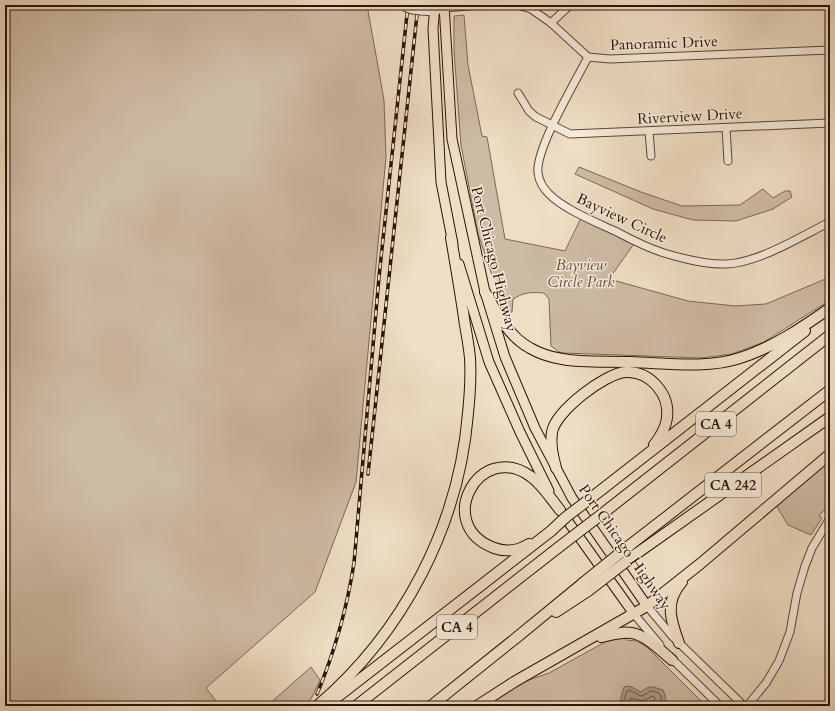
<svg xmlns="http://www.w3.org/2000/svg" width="835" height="711" viewBox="0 0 835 711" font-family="Cardo,serif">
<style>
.green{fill:#cebba4;stroke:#7c6656}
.water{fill:#ac9984;stroke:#786352}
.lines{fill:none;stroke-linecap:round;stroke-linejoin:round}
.shore{stroke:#6c5646;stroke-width:1}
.minor-casing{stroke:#5c4536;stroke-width:9}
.major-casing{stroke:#2b1207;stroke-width:11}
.highway-casing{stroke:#2b1207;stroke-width:12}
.minor{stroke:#f5ead9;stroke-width:7}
.major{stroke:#efdec4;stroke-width:9}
.highway{stroke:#efdec4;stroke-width:10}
.rail-casing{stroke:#2b1207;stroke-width:3.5}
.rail{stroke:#f5ead9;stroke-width:2;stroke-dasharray:6;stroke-linecap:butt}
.minor-bridge-casing{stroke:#5c4536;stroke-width:9;stroke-linecap:butt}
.highway-bridge-casing{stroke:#2b1207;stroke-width:12;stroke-linecap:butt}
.minor-bridge{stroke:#f5ead9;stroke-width:7}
.highway-bridge{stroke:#efdec4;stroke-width:10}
.labels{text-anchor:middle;stroke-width:3;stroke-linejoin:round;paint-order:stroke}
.shield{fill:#f5ead9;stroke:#685346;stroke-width:1}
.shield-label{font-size:14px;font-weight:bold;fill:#2b1207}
.street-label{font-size:15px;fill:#2b1207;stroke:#f5ead9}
.park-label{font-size:15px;font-style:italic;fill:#644d3e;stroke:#f5ead9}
</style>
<rect width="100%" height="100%" fill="#efdec4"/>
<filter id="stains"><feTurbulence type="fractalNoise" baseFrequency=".005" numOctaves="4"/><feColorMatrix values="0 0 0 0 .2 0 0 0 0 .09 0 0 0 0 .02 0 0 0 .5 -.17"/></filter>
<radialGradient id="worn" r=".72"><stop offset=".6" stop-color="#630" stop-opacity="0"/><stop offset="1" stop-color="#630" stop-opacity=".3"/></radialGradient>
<g class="green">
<path d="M5 5H367L384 100 386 157 356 482 315 592 206 688 220 706H5Z"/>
<path d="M464 15 468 65 482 136 487 137 505 239 565 251 582 216 636 241 609 279 688 301 735 306 766 304 830 277V300L764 342 732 354 701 358 564 353 559 352 551 346 549 299 544 293C530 292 525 292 513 299L512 312 505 313 478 234 461 145 454 51V16Z"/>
<path d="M579 167 641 192 682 206 740 205 763 189 773 198 785 191H790L792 197 773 209 736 221 693 220 653 209 575 174Z"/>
<path d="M830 459V503L819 516 822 518 811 535 788 525 774 502Z"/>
<path d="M618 638H626V640L637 641 647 647 706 706H486L523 682 549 673 605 642Z"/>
<path d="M311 667 320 680 311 699 303 706H267Z"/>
</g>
<path class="water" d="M627 686 632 687 641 692C650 684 653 687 663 690L666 698 661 706H617L620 701 624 687Z"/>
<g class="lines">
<g class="shore">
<path d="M622 706 627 691 629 690 641 696C650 694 647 688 659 693L662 698 658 706"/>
<path d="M628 706 631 698 642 701 653 696 655 698 653 706"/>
</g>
<defs>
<g id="minor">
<path d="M517 5 531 9 551 23 588 57 610 59 830 50"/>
<path d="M421 11 434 12 444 8 481 5"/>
<path d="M551 23 570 5"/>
<path d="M588 57C576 81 535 149 538 173 539 181 543 188 549 194 565 210 596 222 617 232 632 240 648 248 664 253 684 259 706 265 727 264 760 262 800 237 830 222"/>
<path d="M518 93 529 111 536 117 570 134 830 123"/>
<path d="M726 128 728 161"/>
<path d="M649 131 651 156"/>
<path d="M647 606 673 637 744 706"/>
<path d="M634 614 660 645"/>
<path d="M670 657 720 706"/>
<path d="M747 706 766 683 779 661 790 632 797 593 805 566 812 548 830 518"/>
</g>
<g id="major">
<path d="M435 5 433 29 441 182 453 244"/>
<path d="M444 5 452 139 485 292 505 357 535 428 572 498 647 606"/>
<path d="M459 264 489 362 520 432 549 491"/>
<path d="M562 513 634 614"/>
</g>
<g id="highway">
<path d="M485 292C497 313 508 336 530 348 540 354 550 357 562 359 584 363 608 361 631 362 666 363 707 369 740 358 772 348 803 327 830 308"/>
<path d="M556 468C553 456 550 444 552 432 556 411 605 373 626 372 650 371 670 394 667 418 666 428 660 437 654 445"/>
<path d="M591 498 805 331"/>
<path d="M602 514 830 335"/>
<path d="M529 544C518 551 505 552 494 548 433 525 479 440 530 476 542 484 551 499 560 510"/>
<path d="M630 545 830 390"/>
<path d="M636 554 830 417"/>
<path d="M556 612 588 591"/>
<path d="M601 637C611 635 625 630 636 634 649 638 661 651 672 660"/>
<path d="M679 643C671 621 664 602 682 582"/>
<path d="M327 705 551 531"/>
<path d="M317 706C403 633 459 526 468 413 470 394 471 376 470 358 469 347 467 336 465 325 461 296 456 267 451 238"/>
<path d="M356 706 559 547"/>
<path d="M431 706 516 638 583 583"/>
<path d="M477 706 514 682 647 606 700 564 830 454"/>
</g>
</defs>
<use href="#minor" class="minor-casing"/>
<use href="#major" class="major-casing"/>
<use href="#highway" class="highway-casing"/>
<use href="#minor" class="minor"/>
<use href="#major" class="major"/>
<use href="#highway" class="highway"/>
<defs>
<g id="rail">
<path d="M368 474 418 5"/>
<path d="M317 694C335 651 347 608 354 563L379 277 408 5"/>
</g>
</defs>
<use href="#rail" class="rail-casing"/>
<use href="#rail" class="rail"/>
<defs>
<path id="minor-bridge" d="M404 7 412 10 421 11"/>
<g id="highway-bridge">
<path d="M551 531 566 517 591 498"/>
<path d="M559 547 602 514"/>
<path d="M583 583 630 545"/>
<path d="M588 591 636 554"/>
</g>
</defs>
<use href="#minor-bridge" class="minor-bridge-casing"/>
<use href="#highway-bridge" class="highway-bridge-casing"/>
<use href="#minor-bridge" class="minor-bridge"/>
<use href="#highway-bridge" class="highway-bridge"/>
</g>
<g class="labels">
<g class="shield">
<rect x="696" y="412" width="40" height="24" rx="3"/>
<rect x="705" y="473" width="56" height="24" rx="3"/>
<rect x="437" y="615" width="40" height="24" rx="3"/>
</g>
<g class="shield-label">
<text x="716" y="429">CA 4</text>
<text x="733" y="490">CA 242</text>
<text x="457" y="632">CA 4</text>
</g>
<g class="street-label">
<text transform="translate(664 43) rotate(-2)" y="5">Panoramic Drive</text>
<text transform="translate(690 116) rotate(-3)" y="5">Riverview Drive</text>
<text transform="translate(622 218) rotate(25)" y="5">Bayview Circle</text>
<text transform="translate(494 259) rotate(76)" y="5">Port Chicago Highway</text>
<text transform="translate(625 547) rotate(55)" y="5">Port Chicago Highway</text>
</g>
<g class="park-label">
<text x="581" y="270">Bayview<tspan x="581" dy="17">Circle Park</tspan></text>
</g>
</g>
<rect width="835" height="711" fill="none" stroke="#efdec4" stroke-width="20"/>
<rect x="6" y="6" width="823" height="699" fill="none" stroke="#2b1207" stroke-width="2"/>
<rect x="10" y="10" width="815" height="691" fill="none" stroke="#2b1207"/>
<rect width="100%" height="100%" filter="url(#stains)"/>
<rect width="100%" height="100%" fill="url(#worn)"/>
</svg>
